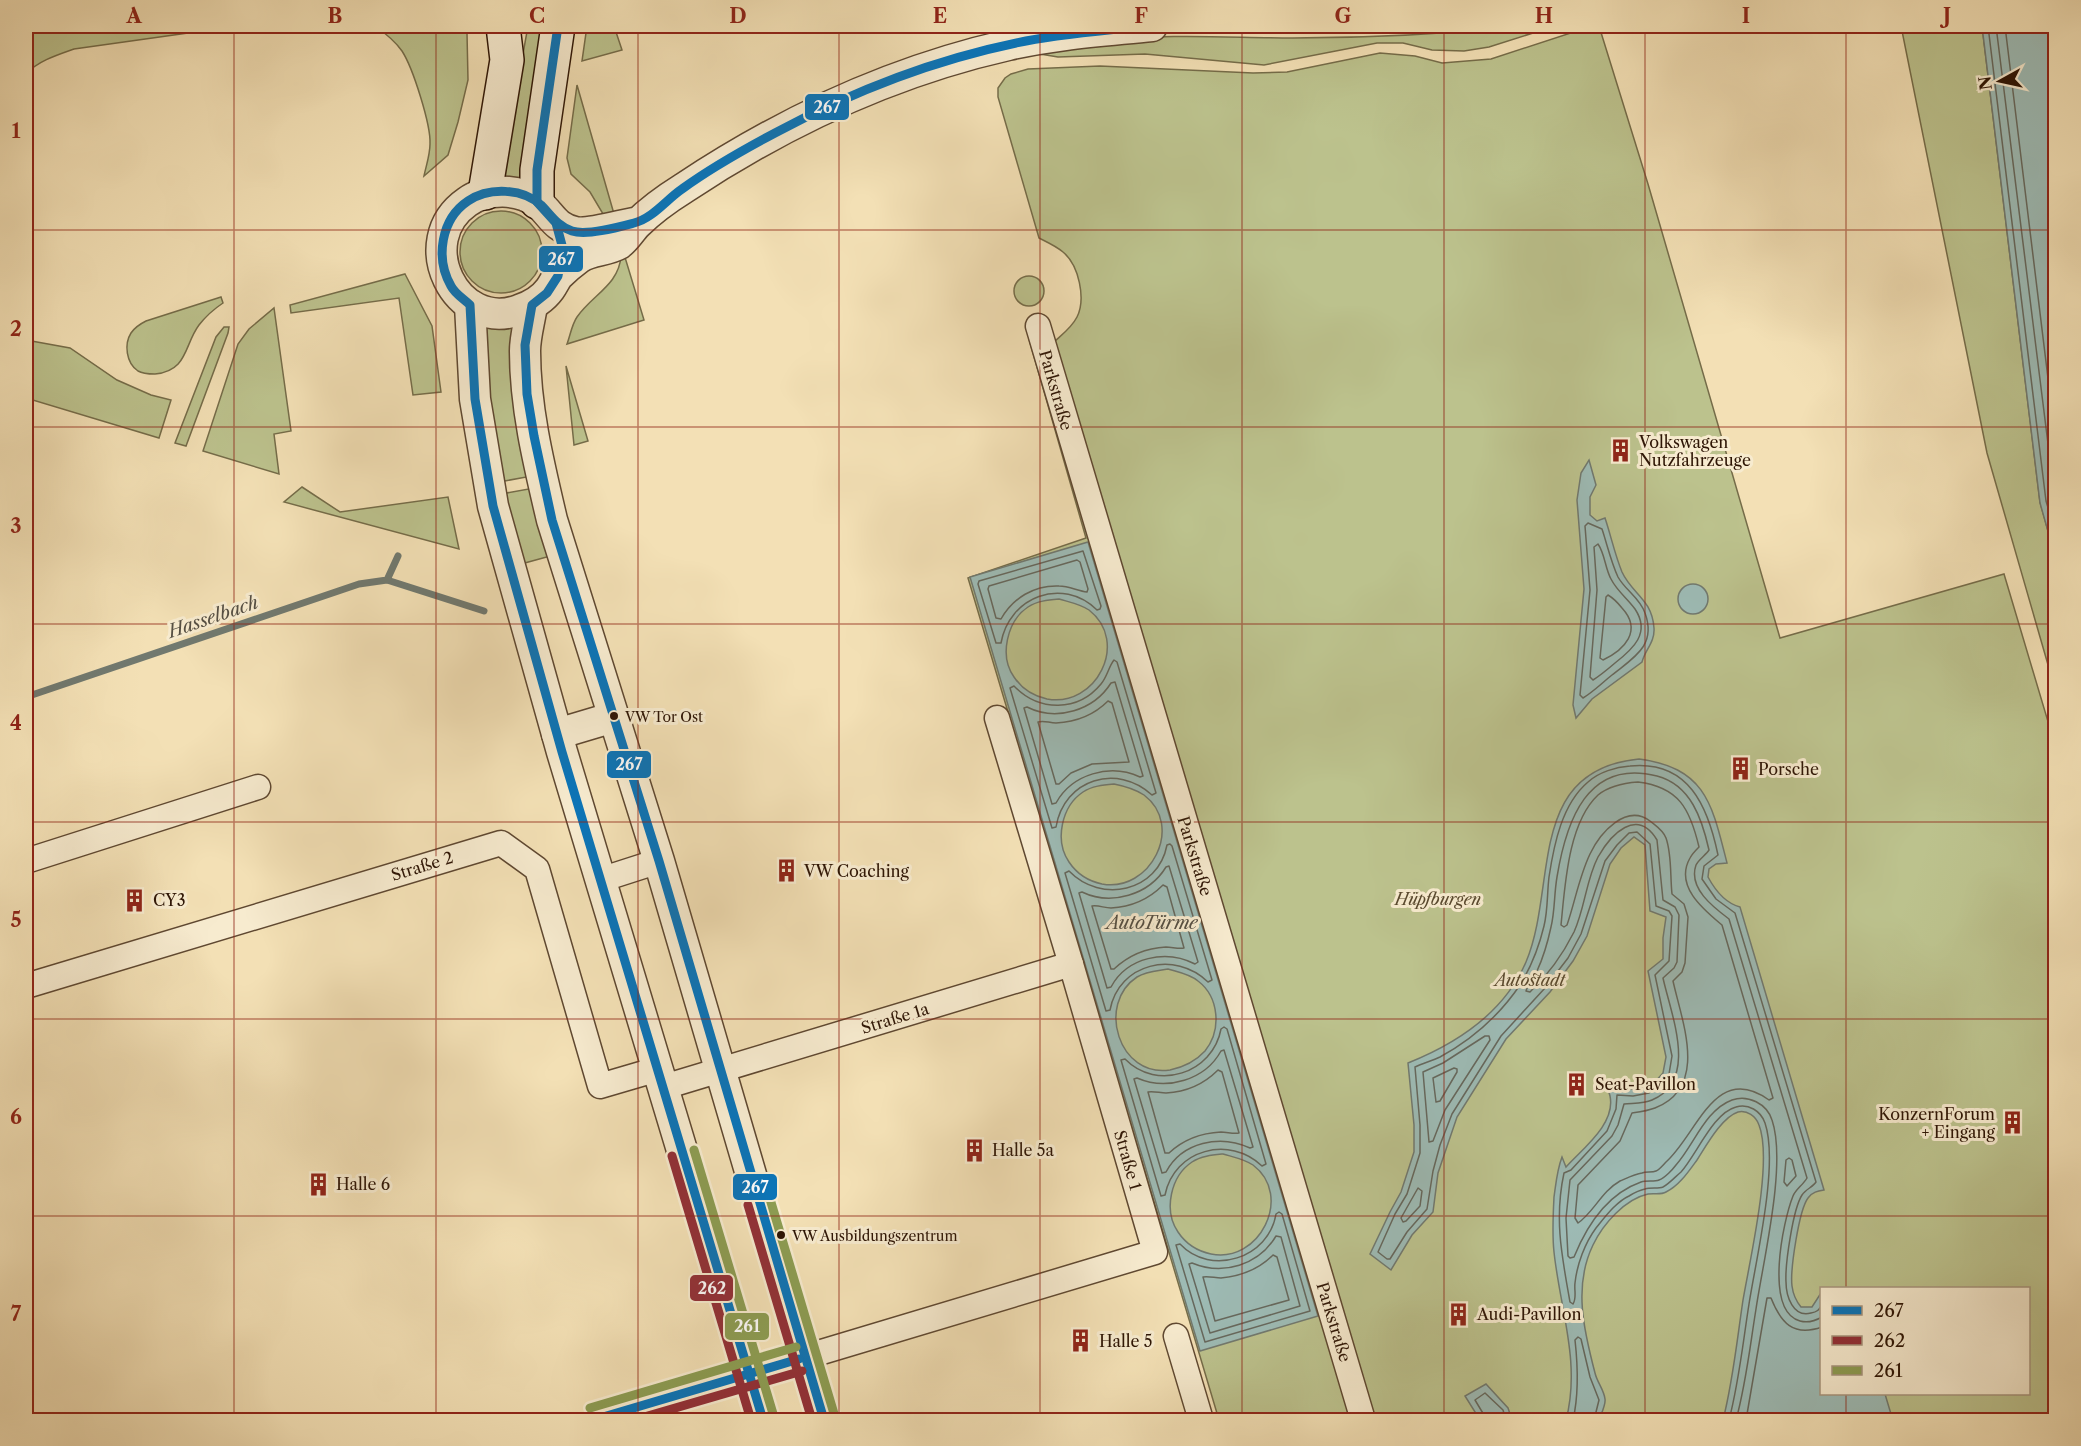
<svg xmlns="http://www.w3.org/2000/svg" width="2081" height="1446" viewBox="0 0 2081 1446" font-family="'Libre Caslon Text',serif">
<style>
.green{fill:#bcc28d;stroke:#756c49;stroke-width:1.5;fill-rule:evenodd}
.water{fill:#9dbbb5;stroke:#71796f;stroke-width:1.5;fill-rule:evenodd}
.lines{fill:none;stroke-linecap:round;stroke-linejoin:round}
.shore{stroke:#66685d;stroke-width:1.5}
.stream{stroke:#71796f;stroke-width:7}
.tertiary-tunnel{stroke:#ccb792;stroke-width:30;stroke-dasharray:30 15;stroke-linecap:butt}
.minor-casing{stroke:#5f4831;stroke-width:27}
.tertiary-casing{stroke:#5f4831;stroke-width:33}
.secondary-casing{stroke:#2e1505;stroke-width:36}
.minor{stroke:#f7ebcf;stroke-width:24}
.tertiary{stroke:#f7ebcf;stroke-width:30}
.secondary{stroke:#f7ebcf;stroke-width:33}
.bus-1-casing{stroke:#f7ebcf;stroke-width:14}
.bus-2-casing{stroke:#f7ebcf;stroke-width:14}
.bus-3-casing{stroke:#f7ebcf;stroke-width:14}
.bus-1{stroke:#0b74b7;stroke-width:9}
.bus-2{stroke:#923037;stroke-width:9}
.bus-3{stroke:#8c9c52;stroke-width:9}
.grid{fill:none;stroke:#8f2418;stroke-width:1.5;stroke-opacity:0.55}
.bus-dot{fill:#2e1505;stroke:#f7ebcf;stroke-width:2}
.labels{text-anchor:middle;stroke-width:6;stroke-linejoin:round;paint-order:stroke}
.bus-label{font-size:14px;fill:#2e1505;stroke:#f7ebcf;text-anchor:start}
.street-label{font-size:16px;fill:#2e1505;stroke:#f7ebcf}
.poi-label{font-size:16px;fill:#2e1505;stroke:#f7ebcf;text-anchor:start}
.park-label{font-size:16px;font-style:italic;fill:#59492e;stroke:#f7ebcf}
.water-label{font-size:18px;font-style:italic;fill:#554f43;stroke:#f7ebcf}
.line-badge{stroke:#f7ebcf;stroke-width:2}
.badge-label{font-size:16px;text-anchor:middle;font-weight:bold;fill:#fff}
.neatline{fill:none;stroke:#8f2418;stroke-width:2}
.grid-label{font-size:20px;text-anchor:middle;font-weight:bold;fill:#8f2418}
</style>
<rect width="100%" height="100%" fill="#f3e0b5"/>
<filter id="stains"><feTurbulence type="fractalNoise" baseFrequency=".00333" numOctaves="4"/><feColorMatrix values="0 0 0 0 .2 0 0 0 0 .09 0 0 0 0 .02 0 0 0 .5 -.17"/></filter>
<radialGradient id="worn" r=".72"><stop offset=".6" stop-color="#630" stop-opacity="0"/><stop offset="1" stop-color="#630" stop-opacity=".3"/></radialGradient>
<g class="green">
<path d="M40 26H238L74 49C57 55 38 61 26 74V31Z"/>
<path d="M375 26H462L467 33 468 80 458 122 448 155 424 176C426 166 430 155 430 144 431 125 413 68 402 51 395 41 385 33 375 26Z"/>
<path d="M528 26H548L522 180 501 176Z"/>
<path d="M587 26H614L622 50 582 61Z"/>
<path d="M1526 26H1546L1533 33 1489 47 1464 51 1432 50 1403 43H1377L1264 65 1145 54 1058 57 1034 53C1058 49 1082 44 1106 41 1168 33 1231 38 1293 38 1371 38 1448 34 1526 26Z"/>
<path d="M1592 26H1599L1648 184 1780 638 2004 574 2055 745V1420H1219L968 578 1086 538 1029 339 1055 341C1064 333 1072 327 1077 317 1086 299 1079 265 1063 252 1056 246 1047 242 1039 238L998 97V88L1005 78 1011 74 1028 69 1100 66 1253 73 1287 72 1380 53 1415 56 1442 63 1491 59ZM1822 1288H2028V1394H1822Z"/>
<path d="M1901 26H1982L2040 502 2055 556V689L1987 453Z"/>
<path d="M577 85 614 214 606 219 590 192 571 174 567 158Z"/>
<circle cx="501" cy="252" r="41"/>
<path d="M624 254 644 320 567 344C570 336 572 324 577 317 592 295 619 285 621 256Z"/>
<path d="M405 274 432 326 441 392 413 395 399 298 291 313 290 305Z"/>
<circle cx="1029" cy="291" r="15"/>
<path d="M221 297 223 303C214 309 206 316 199 325 184 345 188 371 155 374 149 374 143 374 138 371 126 363 124 344 131 333 135 327 140 324 146 321Z"/>
<path d="M274 308 291 431 274 434 279 474 203 451 238 344 249 329Z"/>
<path d="M484 326 516 327 532 476 499 482 489 419Z"/>
<path d="M224 327H229L228 333 186 446 175 443 216 337Z"/>
<path d="M26 340 70 348 117 380 151 395 171 400 159 438 26 398Z"/>
<path d="M566 366 588 441 574 445Z"/>
<path d="M302 487 340 512 448 497 459 549 284 502Z"/>
<path d="M534 488 554 555 521 564 501 494Z"/>
</g>
<g class="water">
<path d="M1982 26H2055V556L2040 503Z"/>
<path d="M1589 460 1596 485 1590 497V515L1597 521 1605 518C1611 536 1615 555 1622 572 1632 594 1652 599 1654 628 1655 642 1645 650 1642 662L1592 699 1576 718 1573 705 1584 589 1577 500 1581 473Z"/>
<path d="M1088 542 1318 1316 1200 1351 970 577ZM1059 599C1069 602 1080 604 1089 610 1130 642 1096 708 1047 699 1033 696 1022 689 1014 677 999 656 1007 621 1028 607 1037 601 1048 600 1059 599ZM1114 784C1124 786 1135 789 1144 795 1185 826 1150 893 1102 884 1088 881 1077 874 1069 862 1054 840 1062 806 1083 792 1092 786 1103 785 1114 784ZM1168 969C1178 972 1190 974 1198 981 1219 997 1222 1030 1205 1051 1195 1062 1184 1067 1170 1070 1119 1078 1096 1004 1137 977 1147 971 1157 971 1168 969ZM1223 1154C1233 1157 1244 1159 1253 1165 1294 1196 1259 1264 1211 1254 1197 1251 1186 1244 1178 1232 1163 1210 1171 1176 1192 1162 1201 1156 1213 1155 1223 1154Z"/>
<circle cx="1693" cy="599" r="15"/>
<path d="M1639 759C1706 768 1712 804 1727 863L1716 864 1709 869 1708 877C1715 890 1725 903 1740 907L1824 1190C1818 1191 1812 1192 1808 1198 1799 1210 1790 1270 1792 1286 1793 1294 1796 1301 1801 1307H1812L1821 1293 1822 1394H1885L1891 1414 1897 1420H1723C1733 1381 1737 1340 1743 1300 1750 1259 1773 1161 1759 1125 1756 1116 1747 1110 1738 1112 1722 1117 1706 1146 1697 1160 1689 1171 1679 1186 1666 1192 1661 1195 1654 1193 1648 1194 1625 1199 1603 1224 1593 1245 1573 1286 1584 1331 1595 1373 1597 1382 1604 1390 1605 1399 1606 1405 1601 1414 1599 1420H1566C1581 1363 1560 1309 1554 1252 1552 1234 1553 1216 1554 1197 1556 1183 1557 1170 1562 1157L1566 1167C1582 1149 1616 1124 1610 1096 1609 1091 1606 1087 1604 1083L1620 1088 1639 1090 1654 1083 1663 1073 1666 1057 1648 971 1663 959V938L1666 917 1650 911 1645 845 1634 837 1621 848 1610 864 1587 936 1573 961 1550 992 1506 1039 1457 1117 1438 1173 1433 1212 1412 1235 1391 1270 1370 1254 1390 1212 1401 1192 1414 1152V1125L1408 1063C1458 1043 1504 1013 1526 962 1558 886 1525 770 1639 759Z"/>
<path d="M1486 1384 1508 1408 1512 1420H1480L1465 1396Z"/>
</g>
<g class="lines">
<g class="shore">
<path d="M1988 26 2046 501 2056 534"/>
<path d="M1996 26 2056 508"/>
<path d="M2005 26 2056 444"/>
<path d="M1588 523 1602 529C1607 544 1611 562 1618 577 1625 590 1640 598 1645 613 1657 646 1633 658 1612 675 1602 683 1593 692 1583 698L1580 695 1590 590 1585 526Z"/>
<path d="M1598 544C1605 554 1605 568 1611 579 1617 591 1627 598 1635 609 1651 633 1633 649 1615 663 1608 669 1601 675 1593 680L1590 677 1597 590 1594 547Z"/>
<path d="M1083 551 1101 606 1100 609 1097 610C1062 576 1009 597 1001 643H996L978 584 979 581Z"/>
<path d="M1077 560 1080 562 1088 589 1087 592C1078 591 1069 586 1059 586 1034 585 1013 598 1001 619L996 618 988 589 989 586Z"/>
<path d="M1608 595C1613 598 1618 603 1622 608 1643 631 1624 650 1603 660L1600 658 1606 597Z"/>
<path d="M1114 660 1117 662 1156 793 1152 795C1117 763 1064 779 1056 827L1052 828 1010 688 1014 686C1039 712 1078 712 1101 684 1107 677 1109 666 1114 660Z"/>
<path d="M1115 682 1143 776 1140 777C1110 763 1072 774 1056 803L1052 804 1024 708 1027 707C1057 722 1094 710 1111 683Z"/>
<path d="M1108 701 1112 703 1129 762 1092 764 1071 773 1059 784H1056L1038 722C1044 720 1049 723 1056 723 1076 722 1094 715 1108 701Z"/>
<path d="M1638 782C1679 787 1690 809 1699 847 1696 850 1692 854 1690 858 1674 886 1704 910 1722 925L1773 1098 1769 1100C1715 1061 1697 1135 1666 1162 1663 1165 1659 1170 1656 1171 1652 1173 1646 1171 1642 1173 1635 1174 1627 1178 1620 1181 1602 1191 1593 1213 1578 1223L1575 1218 1578 1185 1620 1141 1632 1113C1639 1112 1647 1111 1655 1108 1709 1087 1682 1022 1673 981L1682 972 1685 963 1688 917 1684 904 1672 894C1670 876 1672 855 1666 838 1663 830 1656 826 1650 821 1626 803 1600 833 1590 854 1579 877 1575 902 1567 925L1564 927 1561 925C1565 886 1568 823 1598 795 1609 786 1624 783 1638 782Z"/>
<path d="M1170 844 1172 846 1212 980 1208 982C1175 950 1119 963 1110 1010L1106 1011 1065 873 1069 871C1101 904 1158 892 1167 845Z"/>
<path d="M1169 866 1198 962 1195 964C1166 949 1127 957 1111 987L1107 988 1079 893 1082 892C1111 906 1149 895 1166 867Z"/>
<path d="M1163 885 1167 887 1184 948C1178 949 1172 947 1166 947 1145 948 1129 955 1114 969H1111L1092 906C1099 905 1104 908 1111 908 1131 907 1149 899 1163 885Z"/>
<path d="M1224 1027 1227 1029 1266 1164 1262 1166C1230 1135 1174 1149 1165 1195L1161 1196 1121 1060 1125 1059C1157 1092 1213 1073 1221 1029Z"/>
<path d="M1485 1036H1489L1490 1040 1445 1110 1433 1141 1429 1142 1423 1072 1443 1063Z"/>
<path d="M1224 1050 1253 1147 1250 1148C1220 1134 1182 1142 1166 1172L1162 1173 1134 1079 1137 1078C1167 1091 1205 1080 1221 1051Z"/>
<path d="M1454 1068 1457 1069V1072L1440 1101 1436 1102 1433 1078Z"/>
<path d="M1218 1070 1222 1072 1239 1133C1233 1134 1227 1132 1221 1132 1200 1133 1184 1139 1169 1153H1165L1148 1092C1154 1091 1160 1093 1166 1093 1186 1092 1204 1084 1218 1070Z"/>
<path d="M1789 1158 1792 1160 1796 1176 1787 1186 1784 1182 1786 1160Z"/>
<path d="M1418 1188 1422 1191 1420 1206 1406 1221 1403 1222 1401 1218Z"/>
<path d="M1279 1212 1282 1214 1310 1311 1205 1342 1176 1245 1180 1244C1211 1277 1269 1258 1276 1214Z"/>
<path d="M1276 1236 1281 1237 1300 1306 1210 1333 1189 1264 1192 1263C1223 1276 1259 1265 1276 1236Z"/>
<path d="M1273 1255 1277 1257 1289 1300 1215 1321 1203 1277C1209 1276 1215 1278 1221 1278 1242 1276 1259 1269 1273 1255Z"/>
<path d="M1485 1420 1484 1415 1475 1400 1485 1393 1503 1410 1506 1420"/>
<path d="M1573 1420C1579 1394 1578 1367 1575 1340L1578 1337 1581 1339 1590 1377 1599 1400 1594 1420"/>
<path d="M1729 1420C1739 1382 1743 1342 1749 1304 1756 1259 1779 1164 1765 1123 1761 1111 1748 1103 1736 1107 1713 1113 1697 1154 1681 1172 1676 1176 1669 1184 1663 1187 1658 1189 1651 1187 1645 1189 1640 1190 1634 1193 1629 1196 1616 1202 1605 1217 1596 1228 1585 1243 1577 1264 1575 1283 1574 1290 1577 1298 1573 1304L1570 1302C1562 1257 1554 1219 1564 1173L1571 1170 1607 1131 1616 1109 1617 1095 1633 1096 1649 1093 1658 1087 1669 1074 1672 1056 1655 975 1669 961 1672 916 1669 911 1656 906 1650 844 1637 832 1629 833 1617 845 1605 861 1581 934 1568 958 1545 988 1501 1036 1452 1114 1440 1145 1433 1171 1427 1209 1407 1232 1390 1259H1387L1378 1252 1395 1214 1407 1194 1420 1153V1125L1415 1067C1423 1063 1432 1061 1440 1057 1473 1039 1499 1016 1520 985 1531 967 1539 947 1544 926 1548 910 1547 893 1549 877 1554 844 1562 804 1588 782 1599 772 1616 767 1630 766 1689 760 1708 807 1718 855L1704 866 1702 879 1716 899 1735 913 1816 1182C1813 1187 1806 1189 1802 1195 1793 1209 1785 1264 1786 1282 1786 1296 1793 1318 1811 1313 1817 1312 1819 1310 1822 1305"/>
<path d="M1736 1420C1746 1384 1750 1346 1756 1309 1763 1261 1787 1164 1772 1120 1767 1104 1748 1094 1732 1100 1705 1110 1694 1145 1676 1165 1673 1169 1665 1178 1659 1180 1654 1182 1647 1180 1641 1182 1607 1194 1587 1225 1574 1257L1570 1258 1568 1256 1566 1218 1570 1180 1612 1136 1618 1125 1624 1104C1633 1103 1643 1104 1652 1100 1699 1080 1671 1015 1663 978L1674 968 1677 962 1679 915 1675 907 1663 900 1657 840C1637 807 1611 834 1598 857 1586 880 1585 908 1574 932 1563 954 1548 975 1530 992L1526 991C1528 984 1533 978 1537 971 1543 958 1548 941 1551 927 1555 911 1554 894 1557 877 1566 822 1587 758 1657 776 1691 785 1702 819 1709 850 1706 855 1699 859 1696 865 1688 888 1713 907 1729 919L1807 1178C1803 1185 1796 1189 1793 1196 1783 1221 1764 1311 1800 1321 1807 1323 1815 1321 1822 1317"/>
<path d="M1746 1420 1767 1298H1771C1781 1323 1793 1337 1822 1327"/>
</g>
<g class="stream">
<path d="M387 580 484 611"/>
<path d="M26 697 359 584 387 580 398 556"/>
</g>
<path class="tertiary-tunnel" d="M593 1420 674 1396"/>
<defs>
<g id="minor">
<path d="M1038 326 1363 1420"/>
<path d="M26 861 258 787"/>
<path d="M600 880 659 861"/>
<path d="M26 986 501 843 537 869 600 1086 658 1069"/>
<path d="M664 1087 1071 964"/>
<path d="M1176 1336 1201 1420"/>
<path d="M805 1357 1155 1252 1071 964 997 718"/>
</g>
<g id="tertiary">
<path d="M639 222C624 224 587 235 575 232 554 227 552 215 538 203 519 188 487 188 467 202 411 241 456 333 519 310 531 306 542 300 550 289 553 285 555 280 558 276 564 270 572 263 579 258 590 250 607 251 619 244 626 239 631 230 637 224 650 211 668 198 684 188 782 123 893 71 1008 45 1055 34 1104 31 1152 26"/>
<path d="M470 305 475 399 493 506 562 752 753 1386"/>
<path d="M532 305C530 320 525 336 525 351 525 408 539 465 552 520L659 861 808 1369"/>
<path d="M557 734 614 717"/>
<path d="M674 1396 805 1357"/>
<path d="M818 1400 824 1420"/>
<path d="M762 1417 763 1420"/>
</g>
<g id="secondary">
<path d="M485 193 507 60 503 26"/>
<path d="M537 202V170L558 26"/>
</g>
</defs>
<use href="#minor" class="minor-casing"/>
<use href="#tertiary" class="tertiary-casing"/>
<use href="#secondary" class="secondary-casing"/>
<use href="#minor" class="minor"/>
<use href="#tertiary" class="tertiary"/>
<use href="#secondary" class="secondary"/>
<defs>
<g id="bus-1">
<path d="M558 26 537 170V202L556 223 563 249 558 276 547 293 532 305 525 345 527 394 534 436 552 520 659 861 824 1420"/>
<path d="M593 1420 799 1359"/>
<path d="M763 1420 562 752 493 506 475 399 470 305C464 299 455 294 451 286 435 258 441 219 468 201 489 187 522 188 541 205 551 215 557 226 572 231 587 236 619 227 634 223 653 218 666 200 682 189 711 168 743 150 775 133 853 91 939 58 1026 41 1067 33 1110 30 1152 26"/>
</g>
<g id="bus-2">
<path d="M672 1156 751 1420"/>
<path d="M748 1205 812 1420"/>
<path d="M634 1420 802 1371"/>
</g>
<g id="bus-3">
<path d="M694 1150 774 1417"/>
<path d="M770 1199 835 1417"/>
<path d="M590 1408 796 1347"/>
</g>
</defs>
<use href="#bus-1" class="bus-1-casing"/>
<use href="#bus-2" class="bus-2-casing"/>
<use href="#bus-3" class="bus-3-casing"/>
<use href="#bus-1" class="bus-1"/>
<use href="#bus-2" class="bus-2"/>
<use href="#bus-3" class="bus-3"/>
</g>
<path class="grid" d="M234 26V1420M436 26V1420M638 26V1420M839 26V1420M1040 26V1420M1242 26V1420M1444 26V1420M1645 26V1420M1846 26V1288M26 230H2056M26 427H2056M26 624H2056M26 822H2056M26 1019H2056M26 1216H2056M1846 1394V1420"/>
<defs>
<symbol id="building-bare" viewBox="-9 -9 18 18"><path d="M-4-6H4V6H1V3H-1V6H-4ZM-2.5-4.3h1.7v1.8h-1.7ZM.8-4.3h1.7v1.8H.8ZM-2.5-1h1.7V.8h-1.7ZM.8-1h1.7V.8H.8Z" fill="#8f2418" stroke="#f7ebcf" stroke-width="2.5" paint-order="stroke"/></symbol>
</defs>
<g fill-rule="evenodd">
<use href="#building-bare" x="1604" y="434" width="33" height="33"/>
<use href="#building-bare" x="1724" y="752" width="33" height="33"/>
<use href="#building-bare" x="770" y="854" width="33" height="33"/>
<use href="#building-bare" x="118" y="884" width="33" height="33"/>
<use href="#building-bare" x="1560" y="1068" width="33" height="33"/>
<use href="#building-bare" x="1996" y="1106" width="33" height="33"/>
<use href="#building-bare" x="958" y="1134" width="33" height="33"/>
<use href="#building-bare" x="302" y="1168" width="33" height="33"/>
<use href="#building-bare" x="1442" y="1298" width="33" height="33"/>
<use href="#building-bare" x="1064" y="1324" width="33" height="33"/>
</g>
<g class="bus-dot">
<circle cx="614" cy="716" r="5"/>
<circle cx="781" cy="1235" r="5"/>
</g>
<g class="labels">
<g class="bus-label">
<text x="625" y="722">VW Tor Ost</text>
<text x="792" y="1241">VW Ausbildungszentrum</text>
</g>
<g class="street-label">
<text transform="translate(1056 390) rotate(74)" y="6">Parkstraße</text>
<text transform="translate(1195 856) rotate(73)" y="6">Parkstraße</text>
<text transform="translate(422 866) rotate(-17)" y="6">Straße 2</text>
<text transform="translate(895 1018) rotate(-17)" y="6">Straße 1a</text>
<text transform="translate(1128 1160) rotate(74)" y="6">Straße 1</text>
<text transform="translate(1334 1322) rotate(73)" y="6">Parkstraße</text>
</g>
<g class="poi-label">
<text x="1639" y="448">Volkswagen<tspan x="1639" dy="18">Nutzfahrzeuge</tspan></text>
<text x="1758" y="775">Porsche</text>
<text x="804" y="877">VW Coaching</text>
<text x="153" y="906">CY3</text>
<text x="1595" y="1090">Seat-Pavillon</text>
<text x="1995" y="1120" text-anchor="end">KonzernForum<tspan x="1995" dy="18">+ Eingang</tspan></text>
<text x="992" y="1156">Halle 5a</text>
<text x="336" y="1190">Halle 6</text>
<text x="1477" y="1320">Audi-Pavillon</text>
<text x="1099" y="1347">Halle 5</text>
</g>
<g class="park-label">
<text x="1438" y="905">Hüpfburgen</text>
<text x="1530" y="986">Autostadt</text>
</g>
<g class="water-label">
<text transform="translate(213 617) rotate(-19)" y="6">Hasselbach</text>
<text x="1152" y="929">AutoTürme</text>
</g>
</g>
<g class="line-badge">
<rect x="804" y="93" width="46" height="28" rx="6" fill="#0b74b7"/>
<rect x="538" y="245" width="46" height="28" rx="6" fill="#0b74b7"/>
<rect x="606" y="750" width="46" height="29" rx="6" fill="#0b74b7"/>
<rect x="732" y="1173" width="46" height="28" rx="6" fill="#0b74b7"/>
<rect x="689" y="1274" width="45" height="28" rx="6" fill="#923037"/>
<rect x="724" y="1312" width="46" height="29" rx="6" fill="#8c9c52"/>
</g>
<g class="badge-label">
<text x="827" y="113">267</text>
<text x="561" y="265">267</text>
<text x="629" y="770">267</text>
<text x="755" y="1193">267</text>
<text x="712" y="1294">262</text>
<text x="747" y="1332">261</text>
</g>
<rect width="2081" height="1446" fill="none" stroke="#f3e0b5" stroke-width="66"/>
<rect x="1820" y="1287" width="210" height="108" fill="#f7ebcf" stroke="#a7957e" stroke-width="1.5"/>
<rect x="1832" y="1306" width="30" height="9" fill="#0b74b7" stroke="#a7957e" stroke-width="1.5"/>
<text x="1874" y="1317" font-size="18" fill="#2e1505">267</text>
<rect x="1832" y="1336" width="30" height="9" fill="#923037" stroke="#a7957e" stroke-width="1.5"/>
<text x="1874" y="1347" font-size="18" fill="#2e1505">262</text>
<rect x="1832" y="1366" width="30" height="9" fill="#8c9c52" stroke="#a7957e" stroke-width="1.5"/>
<text x="1874" y="1377" font-size="18" fill="#2e1505">261</text>
<g transform="translate(2000 81) rotate(262)" stroke="#f7ebcf" stroke-width="4.5" paint-order="stroke">
<path d="M0-4.5L10 22L0 15L-10 22Z" fill="#2e1505"/>
<text y="-9" font-size="16" font-weight="bold" text-anchor="middle" fill="#2e1505">N</text>
</g>
<rect x="33" y="33" width="2015" height="1380" class="neatline"/>
<g class="grid-label">
<text x="134" y="23">A</text>
<text x="335" y="23">B</text>
<text x="537" y="23">C</text>
<text x="738" y="23">D</text>
<text x="940" y="23">E</text>
<text x="1141" y="23">F</text>
<text x="1343" y="23">G</text>
<text x="1544" y="23">H</text>
<text x="1746" y="23">I</text>
<text x="1947" y="23">J</text>
<text x="16" y="138">1</text>
<text x="16" y="336">2</text>
<text x="16" y="533">3</text>
<text x="16" y="730">4</text>
<text x="16" y="927">5</text>
<text x="16" y="1124">6</text>
<text x="16" y="1321">7</text>
</g>
<rect width="100%" height="100%" filter="url(#stains)"/>
<rect width="100%" height="100%" fill="url(#worn)"/>
</svg>
